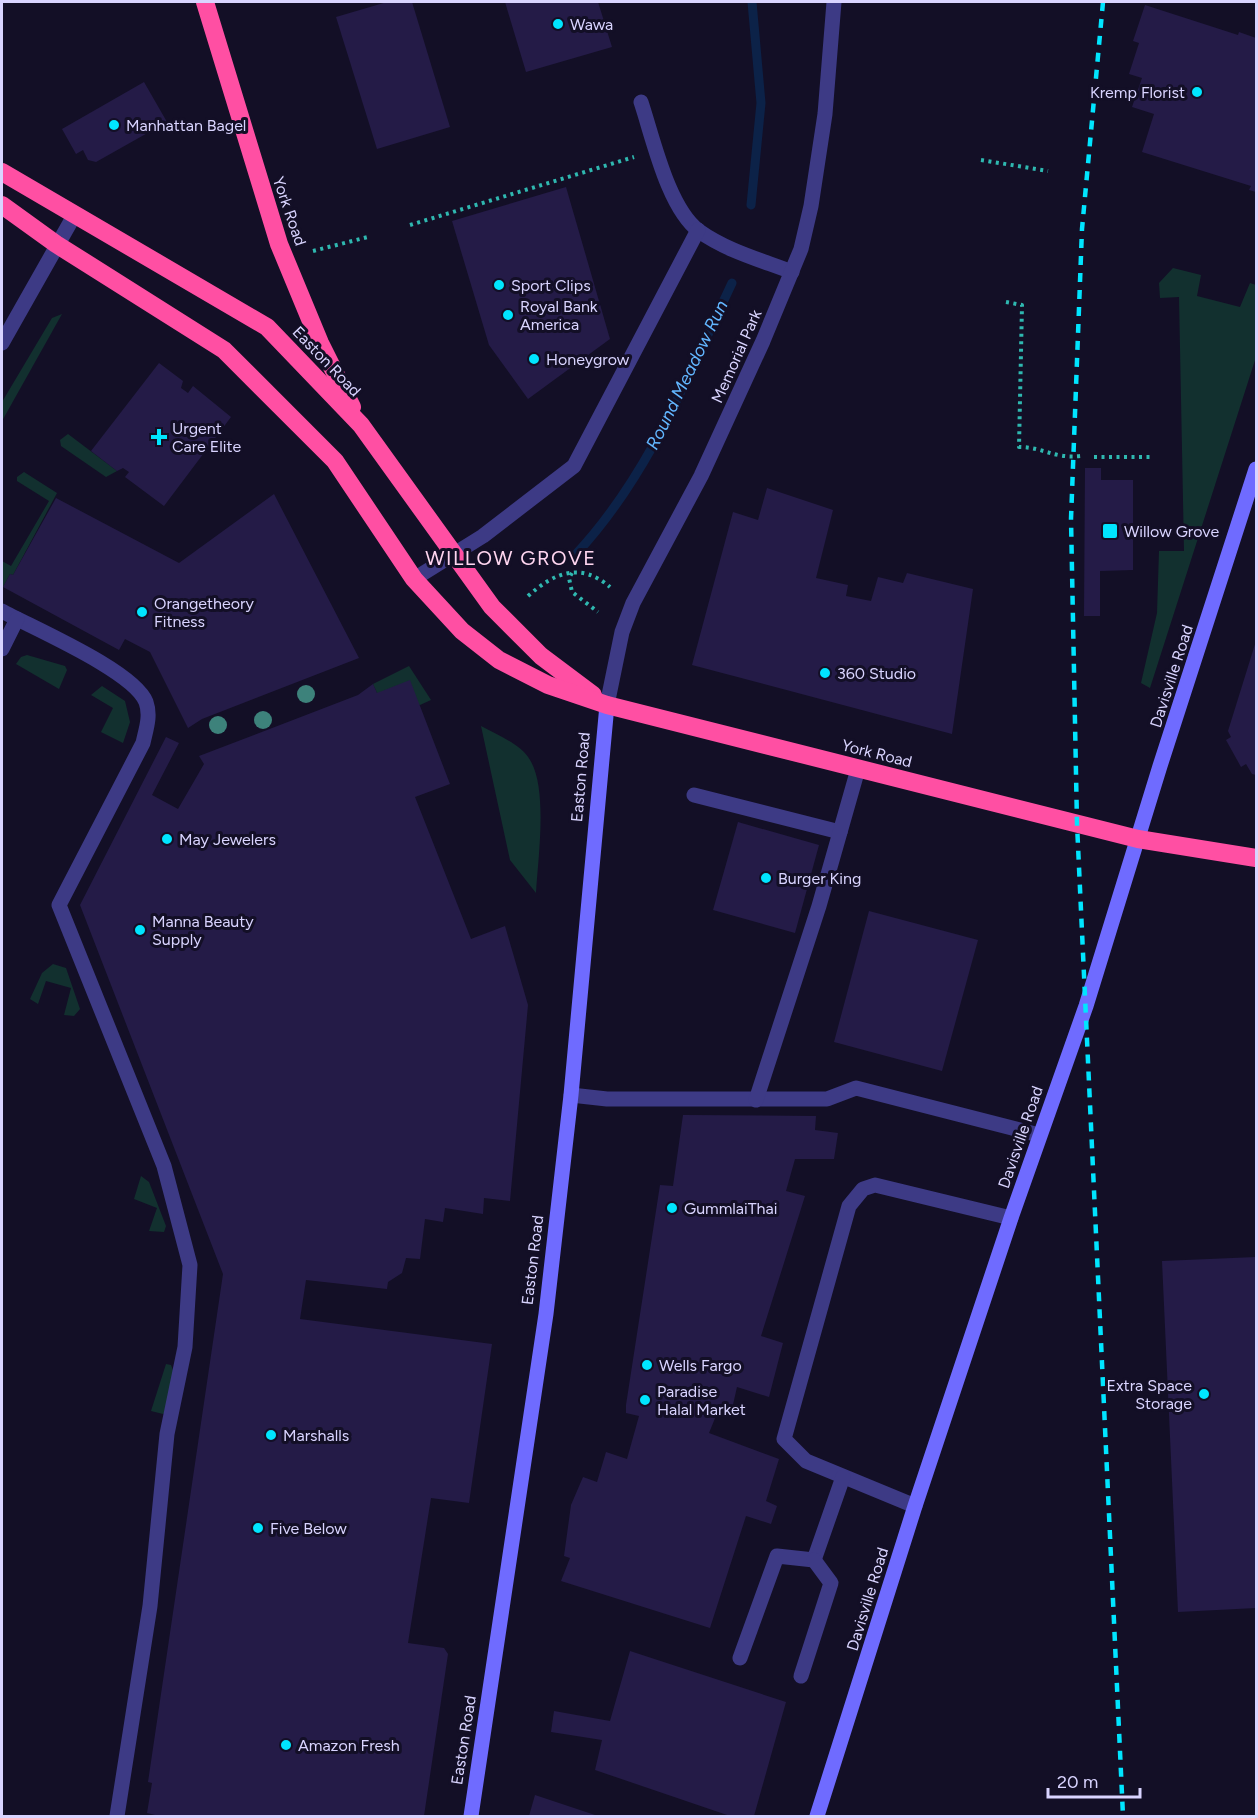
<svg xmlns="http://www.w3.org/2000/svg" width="1258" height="1818" viewBox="0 0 1258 1818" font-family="Figtree,sans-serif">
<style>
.green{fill:#12302f}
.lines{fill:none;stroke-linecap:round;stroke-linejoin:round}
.stream{stroke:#0c2248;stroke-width:9}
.building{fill:#241b47}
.path{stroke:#2fb8b0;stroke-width:4;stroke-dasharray:3 4.5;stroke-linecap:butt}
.lane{stroke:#3d3a85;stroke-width:15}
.street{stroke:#3d3a85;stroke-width:15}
.secondary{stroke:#6f6bff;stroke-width:15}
.highway{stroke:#ff4fa3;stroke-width:18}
.rail{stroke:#00e5ff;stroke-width:4.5;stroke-dasharray:9 8;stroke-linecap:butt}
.tree{fill:#3d827b}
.poi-dot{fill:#00e5ff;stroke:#130f26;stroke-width:2}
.labels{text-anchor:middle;stroke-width:6;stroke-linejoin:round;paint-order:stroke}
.poi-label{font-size:16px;fill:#d9d4ff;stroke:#130f26;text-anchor:start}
.street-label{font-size:16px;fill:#d9d4ff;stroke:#130f26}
.water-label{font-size:18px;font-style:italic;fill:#62b6ff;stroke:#130f26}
.quarter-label{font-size:20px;letter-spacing:1.5px;fill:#ffd6f0;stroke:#130f26}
</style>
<rect width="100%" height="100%" fill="#130f26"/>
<g class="green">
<path d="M1173 268 1201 275 1197 296 1240 307 1250 283 1256 285V357L1150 688 1141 683 1157 613 1159 551H1184L1179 297 1160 298 1159 283Z"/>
<path d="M62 314 2 421V402L52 318Z"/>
<path d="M68 434 117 471 106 477 61 446 60 440Z"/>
<path d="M24 472 57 493 13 575 10 574 2 589V561L11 566 49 501 17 481V477Z"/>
<path d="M27 655 65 666 67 670 59 689 16 664 21 657Z"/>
<path d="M409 666 431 700 420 705 377 693 373 684Z"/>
<path d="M102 686 125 701 130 722 123 743 101 732 113 708 91 695Z"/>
<path d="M481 726C497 735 521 744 530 760 548 789 538 858 536 893L510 860Z"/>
<path d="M53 964 66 968 80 1009 74 1016 64 1015 71 988 46 981 38 1004 30 999 42 973Z"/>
<path d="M141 1176 149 1182 166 1226 164 1232 149 1231 157 1208 134 1199Z"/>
<path d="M166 1364 171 1365 174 1373 167 1411 163 1414 151 1411Z"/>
</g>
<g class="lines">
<g class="stream">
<path d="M751 205 761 103 752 2"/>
<path d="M576 554C648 477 688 376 732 283"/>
</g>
</g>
<g class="building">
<path d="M387 2H412L450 127 377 149 336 17Z"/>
<path d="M505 2H598L612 47 526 72Z"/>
<path d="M1145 5 1238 35 1239 32 1256 38V192L1249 190 1251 186 1142 152 1154 114 1132 107 1142 78 1129 74 1139 43 1133 41Z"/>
<path d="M144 82 167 122 96 162 88 160 83 150 76 154 62 129Z"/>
<path d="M566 187 610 339 528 399 489 345 452 221Z"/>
<path d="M159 363 183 381 181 388 188 393 193 386 231 417 164 506 125 477 129 472 123 468 117 471 91 451Z"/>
<path d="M1085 468H1101V480H1133V570L1100 571V616H1084Z"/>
<path d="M767 488 833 510 816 578 848 585 846 596 871 601 878 577 903 583 907 573 973 589 952 734 692 665 733 512 758 520Z"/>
<path d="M274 494 359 658 202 719 188 728 150 652 125 639 119 650 3 587 10 574 13 575 56 498 179 563Z"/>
<path d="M1256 641V775L1252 774 1246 764 1241 767 1226 740 1231 737 1228 731Z"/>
<path d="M410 680 450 784 415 797 471 939 505 926 528 1005 510 1201 484 1198 483 1214 445 1208 443 1222 425 1219 420 1259 406 1258 402 1273 388 1282 387 1289 306 1280 300 1319 492 1344 469 1503 431 1498 408 1643 444 1648 448 1654 424 1816H159L147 1813 152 1783 148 1782 223 1274 80 905 166 737 179 743 152 795 178 809 204 764 199 756 358 695 373 684 377 693Z"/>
<path d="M738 822 819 845 795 933 713 910Z"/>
<path d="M869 911 978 940 942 1071 834 1042Z"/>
<path d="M683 1115 816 1116 815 1130 838 1133 834 1159H795L786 1191 805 1196 761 1336 783 1343 769 1397 737 1387 732 1409 720 1406 709 1433 779 1459 766 1501 777 1506 771 1524 746 1516 710 1628 561 1581 570 1558 564 1556 571 1505 583 1477 597 1482 606 1452 627 1459 639 1416 626 1413V1405L660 1185 673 1186Z"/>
<path d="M1256 1257V1608L1178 1612 1162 1261Z"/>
<path d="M630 1651 786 1702 754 1816H730L595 1770 602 1740 551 1732 554 1711 610 1721Z"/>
<path d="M535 1795 598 1816H529Z"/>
</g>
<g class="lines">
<g class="path">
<path d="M981 160 1048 171"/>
<path d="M410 225 634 157"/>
<path d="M313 251 368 237"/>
<path d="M1006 302 1022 305 1019 447C1043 447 1054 459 1081 456"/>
<path d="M1094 457H1151"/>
<path d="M572 573 569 578 572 592 598 612"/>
<path d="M528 596C555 572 581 562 610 587"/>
</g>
<g class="lane">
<path d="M641 102C653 138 668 208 699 231 727 251 761 260 792 272"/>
<path d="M414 579 483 536 574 466 698 230"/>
<path d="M2 611C33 628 134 671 146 702 151 716 146 729 143 743L59 905 164 1166 190 1265 185 1347 167 1434 150 1606 117 1816"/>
<path d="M2 649 17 619"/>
<path d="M694 795 840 832"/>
<path d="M571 1095 607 1099H827L856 1088 1039 1135"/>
<path d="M756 1100 819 906 858 769"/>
<path d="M915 1506 806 1461 784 1439 849 1206 863 1189 875 1185 1011 1218"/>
<path d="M740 1658 777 1556 814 1560 843 1477"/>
<path d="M801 1676 831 1583 814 1560"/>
</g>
<g class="street">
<path d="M2 343 75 214"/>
<path d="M607 705 622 632 633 603 701 476 763 341 801 249 811 206 825 114 834 2"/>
</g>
<g class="secondary">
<path d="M471 1816 546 1314 571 1095 607 705"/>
<path d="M817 1816 915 1506 1011 1218 1086 1006 1160 766 1256 469"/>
</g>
<g class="highway">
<path d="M205 2 279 244 320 343 352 407"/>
<path d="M2 172 267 327 361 425 492 607 541 656 593 695"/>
<path d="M2 205 56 244 224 350 335 461 414 579 462 631 499 660 548 685 607 705 1138 839 1256 858"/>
</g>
<path class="rail" d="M1103 2 1082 229 1071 519 1077 824 1123 1816"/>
</g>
<g class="tree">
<circle cx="306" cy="694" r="9"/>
<circle cx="263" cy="720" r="9"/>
<circle cx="218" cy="725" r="9"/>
</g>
<g class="poi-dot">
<circle cx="558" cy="24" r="6"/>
<circle cx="1197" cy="92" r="6"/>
<circle cx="114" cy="125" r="6"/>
<circle cx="499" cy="285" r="6"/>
<circle cx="508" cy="315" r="6"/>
<circle cx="534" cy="359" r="6"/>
<path d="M156 428h6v6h6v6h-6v6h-6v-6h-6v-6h6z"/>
<rect x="1102" y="523" width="16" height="16" rx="3"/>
<circle cx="142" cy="612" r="6"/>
<circle cx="825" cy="673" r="6"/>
<circle cx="167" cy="839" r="6"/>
<circle cx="766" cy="878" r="6"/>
<circle cx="140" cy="930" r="6"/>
<circle cx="672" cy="1208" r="6"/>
<circle cx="647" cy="1365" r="6"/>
<circle cx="1204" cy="1394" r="6"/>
<circle cx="645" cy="1400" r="6"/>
<circle cx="271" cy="1435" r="6"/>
<circle cx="258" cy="1528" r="6"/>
<circle cx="286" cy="1745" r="6"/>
</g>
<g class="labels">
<g class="poi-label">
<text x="570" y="30">Wawa</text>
<text x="1185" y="98" text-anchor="end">Kremp Florist</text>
<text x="126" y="131">Manhattan Bagel</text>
<text x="511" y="291">Sport Clips</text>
<text x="520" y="312">Royal Bank<tspan x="520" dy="18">America</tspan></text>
<text x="546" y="365">Honeygrow</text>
<text x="172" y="434">Urgent<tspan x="172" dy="18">Care Elite</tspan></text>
<text x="1124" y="537">Willow Grove</text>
<text x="154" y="609">Orangetheory<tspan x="154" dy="18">Fitness</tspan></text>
<text x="837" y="679">360 Studio</text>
<text x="179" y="845">May Jewelers</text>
<text x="778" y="884">Burger King</text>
<text x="152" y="927">Manna Beauty<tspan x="152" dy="18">Supply</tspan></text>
<text x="684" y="1214">GummlaiThai</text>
<text x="659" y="1371">Wells Fargo</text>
<text x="1192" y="1391" text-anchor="end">Extra Space<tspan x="1192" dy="18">Storage</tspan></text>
<text x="657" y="1397">Paradise<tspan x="657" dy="18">Halal Market</tspan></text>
<text x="283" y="1441">Marshalls</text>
<text x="270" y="1534">Five Below</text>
<text x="298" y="1751">Amazon Fresh</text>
</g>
<g class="street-label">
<text transform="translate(290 211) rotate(71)" y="6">York Road</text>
<text transform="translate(736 356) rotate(-66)" y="6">Memorial Park</text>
<text transform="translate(327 361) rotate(46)" y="6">Easton Road</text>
<text transform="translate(1171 676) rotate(-72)" y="6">Davisville Road</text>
<text transform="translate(877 753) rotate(14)" y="6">York Road</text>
<text transform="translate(580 777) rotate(-85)" y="6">Easton Road</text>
<text transform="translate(1020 1137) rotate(-71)" y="6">Davisville Road</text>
<text transform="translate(532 1260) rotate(-83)" y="6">Easton Road</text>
<text transform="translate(867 1599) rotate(-73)" y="6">Davisville Road</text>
<text transform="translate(463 1740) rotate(-81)" y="6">Easton Road</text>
</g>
<g class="water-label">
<text transform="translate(687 375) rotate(-64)" y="6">Round Meadow Run</text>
</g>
<g class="quarter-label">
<text x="511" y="565">WILLOW GROVE</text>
</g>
</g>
<rect width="1258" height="1818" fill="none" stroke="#d9d4ff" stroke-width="6"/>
<path d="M1048 1788v9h92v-9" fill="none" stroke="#d9d4ff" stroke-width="3"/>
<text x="1057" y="1788" font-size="18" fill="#d9d4ff" stroke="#130f26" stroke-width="4.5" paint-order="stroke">20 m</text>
</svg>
